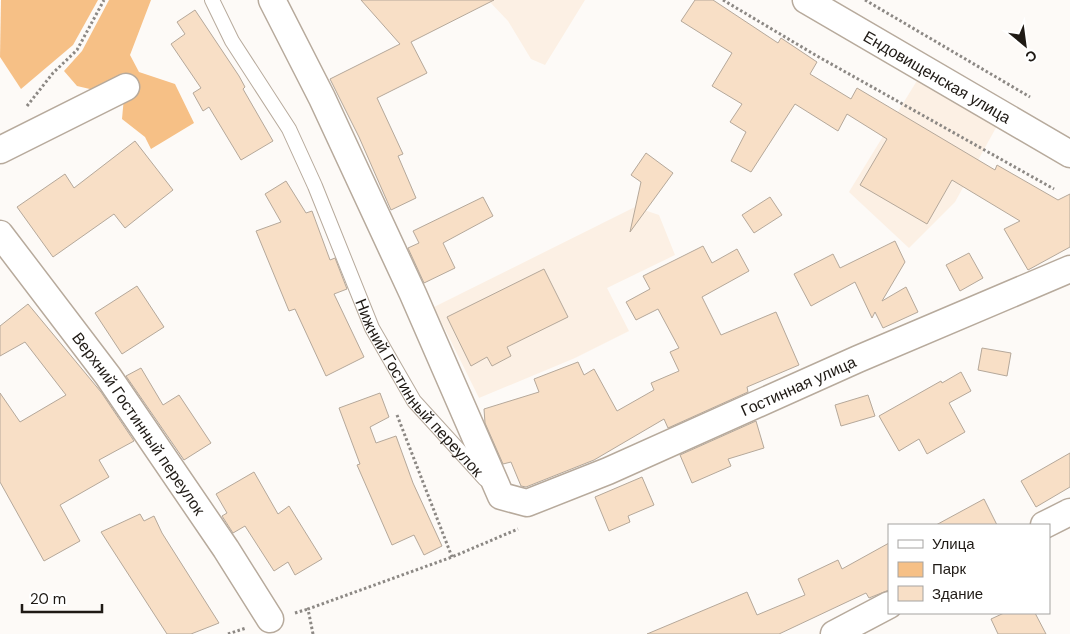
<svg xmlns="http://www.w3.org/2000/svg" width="1070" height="634" viewBox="0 0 1070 634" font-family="'DM Sans',sans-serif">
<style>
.built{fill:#fcf0e4}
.green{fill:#f6c086}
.building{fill:#f8dfc6;stroke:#b5a89a}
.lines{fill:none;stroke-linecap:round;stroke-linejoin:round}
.service-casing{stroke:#b7aa9c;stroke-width:16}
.minor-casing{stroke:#b7aa9c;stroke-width:29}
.path{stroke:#8c8884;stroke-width:3;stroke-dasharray:2.5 2.5;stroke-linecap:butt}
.service{stroke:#fff;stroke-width:14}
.minor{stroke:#fff;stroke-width:26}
.labels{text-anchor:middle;stroke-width:4;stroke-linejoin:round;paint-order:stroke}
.street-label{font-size:16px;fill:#1f1a15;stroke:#fff}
</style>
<rect width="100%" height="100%" fill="#fdfaf7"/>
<g class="built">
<path d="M488 0H585L545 65 531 59 508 21Z"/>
<path d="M918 79 998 124 955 202 909 248 849 192Z"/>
<path d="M635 207 659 215 675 255 607 288 629 331 575 358 479 398 434 307Z"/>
</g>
<g class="green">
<path d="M1 0H98L73 45 21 89 0 57Z"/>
<path d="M109 0H151L130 55 139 72 175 84 194 123 151 149 145 137 122 119 124 97 77 86 64 71 82 51Z"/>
</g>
<g class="building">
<path d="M361 0H494L411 42 427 73 377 98 403 154 398 156 416 198 391 210 359 137 330 79 400 44Z"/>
<path d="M695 0H713L778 43 781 38 817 62 810 74 851 99 857 88 995 170 997 165 1058 200 1070 194V247L1028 270 1004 229 1020 221 952 180 927 224 860 185 887 139 847 114 838 131 795 104 751 172 731 161 746 132 730 122 742 104 712 86 732 53 681 21Z"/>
<path d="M195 10 239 76 245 87 243 89 273 141 241 160 209 107 203 111 193 93 201 88 171 44 185 34 177 22Z"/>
<path d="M135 141 173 190 125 228 114 214 53 257 17 207 65 174 74 188Z"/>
<path d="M646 153 673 173 630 232 641 182 631 175Z"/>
<path d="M286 181 306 213 312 211 330 260 335 258 347 289 334 294 364 357 326 376 295 309 289 311 256 231 281 222 265 194Z"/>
<path d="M483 197 493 216 443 243 455 268 424 283 408 248 419 243 413 231Z"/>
<path d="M770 197 782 215 754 233 742 215Z"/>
<path d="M895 241 905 262 882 301 906 287 918 312 883 328 875 312 872 318 855 282 811 306 794 274 833 254 840 268Z"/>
<path d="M703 246 712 263 737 249 749 271 702 297 721 335 776 312 799 365 747 387 748 392 668 428 664 419 594 460 526 487 521 486 511 462 503 464 485 423 484 409 539 392 534 379 578 362 584 375 594 369 617 411 654 390 651 383 679 371 670 352 679 348 658 309 636 320 626 302 650 289 643 276Z"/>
<path d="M969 253 983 278 960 291 946 265Z"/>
<path d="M544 269 568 317 507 347 511 356 492 366 487 357 471 366 447 317Z"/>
<path d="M137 286 164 327 122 354 95 313Z"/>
<path d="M28 304 101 392 134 441 99 460 109 477 60 505 80 541 44 561 0 482V393L20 422 66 395 25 342 0 356V326Z"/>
<path d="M982 348 1011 353 1007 376 978 370Z"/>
<path d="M141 368 163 405 179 395 211 443 184 460 126 376Z"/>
<path d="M961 372 971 391 949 403 965 432 927 454 919 439 899 451 879 416 941 381 942 383Z"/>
<path d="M380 393 389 417 370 427 376 443 396 436 413 483 442 546 424 555 414 535 392 545 357 465 360 464 339 408Z"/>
<path d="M868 395 875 416 841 426 835 405Z"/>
<path d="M756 421 764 448 728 459 731 466 692 483 680 455Z"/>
<path d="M1070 453V487L1036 507 1021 481Z"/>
<path d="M254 472 278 514 289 506 322 559 295 575 288 562 274 571 245 526 233 533 222 516 227 513 216 494Z"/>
<path d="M642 477 654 505 628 516 630 522 609 531 595 497Z"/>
<path d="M984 499 997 525H936Z"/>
<path d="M140 514 144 521 154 516 162 533 219 623 191 634H167L101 532Z"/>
<path d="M889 543V590L869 598 866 593 779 634H647L747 592 757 615 805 595 798 579 838 560 842 569Z"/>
<path d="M1004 613H1035L1046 634H998L991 619Z"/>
</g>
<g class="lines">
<defs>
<g id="service">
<path id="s1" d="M212 0 232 41 289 129 315 186 372 328 414 401 485 479"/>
</g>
<g id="minor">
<path id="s2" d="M272 0 322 98 413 294 501 496 527 503 608 471 858 359 1070 269"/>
<path id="s3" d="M806 0 1070 154"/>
<path d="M0 150 126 87"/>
<path id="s4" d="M0 234 108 376 226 549 270 619"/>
<path d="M1044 525 1070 512"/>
<path d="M834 634 889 605"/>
</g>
</defs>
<use href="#service" class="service-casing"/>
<use href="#minor" class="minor-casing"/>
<g class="path">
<path d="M723 0 817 56 1054 189"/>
<path d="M865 0 1030 97"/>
<path d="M27 106 53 73 77 50 104 0"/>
<path d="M397 415 452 557"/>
<path d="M295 613 308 609"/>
<path d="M228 634 246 628"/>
<path d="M313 634 308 609 452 557 518 529"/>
</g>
<use href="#service" class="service"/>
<use href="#minor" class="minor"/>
</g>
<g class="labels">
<g class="street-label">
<text dy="6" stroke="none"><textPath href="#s3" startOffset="152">Ендовищенская улица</textPath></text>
<text dy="6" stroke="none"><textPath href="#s2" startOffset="869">Гостинная улица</textPath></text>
<text dy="6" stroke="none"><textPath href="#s1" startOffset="442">Нижний Гостинный переулок</textPath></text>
<text dy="6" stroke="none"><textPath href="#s4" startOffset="235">Верхний Гостинный переулок</textPath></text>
</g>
</g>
<rect x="888" y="524" width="162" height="90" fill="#ffffff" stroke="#a5a3a1"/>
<rect x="898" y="540" width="25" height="8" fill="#ffffff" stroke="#a5a3a1"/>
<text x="932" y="549" font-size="15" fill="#1f1a15">Улица</text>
<rect x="898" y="562" width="25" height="15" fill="#f6c086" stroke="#a5a3a1"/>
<text x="932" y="574" font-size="15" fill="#1f1a15">Парк</text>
<rect x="898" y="586" width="25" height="15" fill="#f8dfc6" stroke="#a5a3a1"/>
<text x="932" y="599" font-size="15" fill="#1f1a15">Здание</text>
<g transform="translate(1025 45) rotate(151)" stroke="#ffffff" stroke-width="4" paint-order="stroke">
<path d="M0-4L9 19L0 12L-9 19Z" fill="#1f1a15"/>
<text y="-8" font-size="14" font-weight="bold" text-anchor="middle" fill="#1f1a15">С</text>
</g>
<path d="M22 604v8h80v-8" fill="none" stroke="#1f1a15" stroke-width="2.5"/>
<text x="30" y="604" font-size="15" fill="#1f1a15" stroke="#ffffff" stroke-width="4" paint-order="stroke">20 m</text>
</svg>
